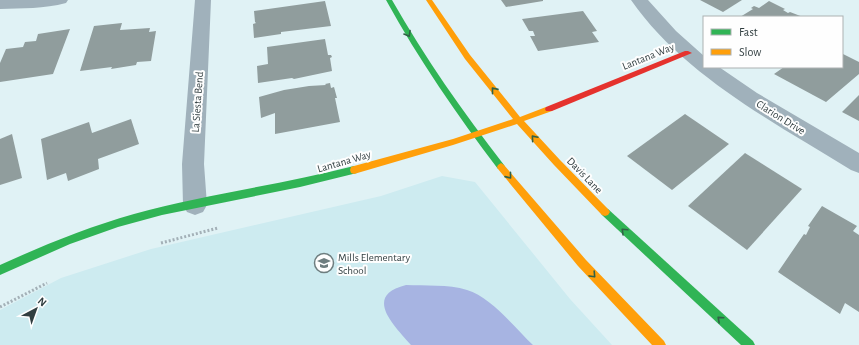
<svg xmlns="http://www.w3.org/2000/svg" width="859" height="345" viewBox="0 0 859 345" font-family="'Alegreya Sans',sans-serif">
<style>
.built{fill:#cdebf0}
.water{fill:#a7b4e2}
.building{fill:#909d9d}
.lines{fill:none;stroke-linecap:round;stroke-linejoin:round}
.path{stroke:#a3b0b7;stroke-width:3;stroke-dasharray:2 2;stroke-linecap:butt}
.street{fill:#a0b1bb;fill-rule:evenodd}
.fast{fill:#30b455;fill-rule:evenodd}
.slow{fill:#ff9f0a;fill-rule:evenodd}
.jam{fill:#e5322d;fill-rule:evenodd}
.oneway{stroke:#316146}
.labels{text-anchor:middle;stroke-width:4;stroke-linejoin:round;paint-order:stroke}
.street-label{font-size:11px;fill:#313e40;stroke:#fefefe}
.poi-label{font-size:11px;fill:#313e40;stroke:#fefefe;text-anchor:start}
</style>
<rect width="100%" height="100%" fill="#e0f2f5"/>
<path class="built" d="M442 176 475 182 570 299 612 345H0V310L61 278 151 249 381 196Z"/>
<path class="water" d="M406 285C425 286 448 284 467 290 491 297 515 328 533 345H411C395 326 362 296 406 285Z"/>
<g class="building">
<path d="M501 0H543V1L506 7Z"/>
<path d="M700 0H742L723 12Z"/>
<path d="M325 1 331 26 281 32V34L254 38 253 24 256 23 255 22 254 11Z"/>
<path d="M769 1 785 9 783 10 788 13 790 12 803 17H740L753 9 751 8 754 6 759 8Z"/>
<path d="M583 11 597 31 592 32 599 42 538 51 530 36H535L533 31H529L522 19Z"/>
<path d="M122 23 120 30 150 28 149 32 156 31 151 61 137 62 136 65 111 69 112 67 80 71 94 26Z"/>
<path d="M70 29 53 74 0 82V63L6 49 23 47 25 42 36 41 38 34Z"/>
<path d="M325 39 328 55H331L332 57 330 58 332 71 294 79 292 78 258 83 257 66 268 64 267 47Z"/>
<path d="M843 54 859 62V74L826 102 774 74 784 67H842Z"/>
<path d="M330 83 331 88 334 87 337 98H335L340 122 275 134V113L261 118 259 97 284 90 309 86 326 85 325 84Z"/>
<path d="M859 95V121L842 112Z"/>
<path d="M685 114 729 144 672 190 627 156Z"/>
<path d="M131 119 139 144 98 159 99 169 68 181 66 173 47 180 41 139 89 122 92 133Z"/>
<path d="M12 134 22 178 0 185V139Z"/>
<path d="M745 153 802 189 747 250 688 206Z"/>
<path d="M822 206 857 226 853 231 859 235V312L845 303 840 314 778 272 804 234 806 235 810 227 808 226Z"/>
</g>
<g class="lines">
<g class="path">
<path d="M161 243 218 228"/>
<path d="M0 307 47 283"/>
</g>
<g class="street">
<path d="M0 0H68L66 3C44 9 22 8 0 9Z"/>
<path d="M195 0H211L204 164 207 205 203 212 195 215 187 212 183 205 182 164Z"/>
<path d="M631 0H648L676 31 704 56V67H719L757 93 859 153V173L851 170C775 123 683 75 631 0Z"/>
</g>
<g class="fast">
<path d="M386 0H392C425 58 463 112 504 165L505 167 504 169H498C457 115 419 60 386 0Z"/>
<path d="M354 166 357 167 358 170 357 173 300 187 162 215 118 227 70 244 0 275V265C44 245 88 227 134 214 206 194 281 185 354 166Z"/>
<path d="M605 208 608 209 753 341 755 345H741L602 215 600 212 602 209Z"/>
</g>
<g class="slow">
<path d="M426 0H432L470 55 520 117 546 107H552L553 109 552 111 524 121 560 160 608 209 610 212 608 215 605 216 602 215 554 165 517 124 453 145 354 174 351 173 350 170 351 167 354 166 453 139 513 119 465 59Z"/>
<path d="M501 163 504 165 586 260 664 341 666 345H652L578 266 498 169 497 167 498 165Z"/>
</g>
<path class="jam" d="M685 51H688L692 53 552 111H546L545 109 546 107Z"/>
</g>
<defs><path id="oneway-chevron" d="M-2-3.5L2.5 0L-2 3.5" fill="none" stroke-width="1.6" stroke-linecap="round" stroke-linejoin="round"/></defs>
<g class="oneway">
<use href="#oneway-chevron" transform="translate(408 34) rotate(60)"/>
<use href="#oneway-chevron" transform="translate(494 90) rotate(-129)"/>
<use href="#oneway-chevron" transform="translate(534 138) rotate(-131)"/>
<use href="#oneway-chevron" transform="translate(509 176) rotate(51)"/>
<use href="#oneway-chevron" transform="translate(624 231) rotate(-137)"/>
<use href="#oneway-chevron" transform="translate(593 275) rotate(47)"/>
<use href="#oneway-chevron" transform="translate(720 319) rotate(-138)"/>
</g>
<defs>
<symbol id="school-ring" viewBox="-11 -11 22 22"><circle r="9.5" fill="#fefefe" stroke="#6e7d7f" stroke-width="1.5"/><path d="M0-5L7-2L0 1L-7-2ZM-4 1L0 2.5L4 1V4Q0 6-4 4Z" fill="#6e7d7f"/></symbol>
</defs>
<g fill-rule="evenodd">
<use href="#school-ring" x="313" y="252" width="22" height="22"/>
</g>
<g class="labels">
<g class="street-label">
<text transform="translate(648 56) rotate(-22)" y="4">Lantana Way</text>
<text transform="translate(197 102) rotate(-86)" y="4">La Siesta Bend</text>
<text transform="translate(781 117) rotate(32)" y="4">Clarion Drive</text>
<text transform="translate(344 161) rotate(-16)" y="4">Lantana Way</text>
<text transform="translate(585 175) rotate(46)" y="4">Davis Lane</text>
</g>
<g class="poi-label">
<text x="338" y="261">Mills Elementary<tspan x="338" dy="13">School</tspan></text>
</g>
</g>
<rect x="703" y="16" width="140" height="52" fill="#fefefe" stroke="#acb1b2"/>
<rect x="711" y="29" width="20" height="6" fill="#30b455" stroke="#acb1b2"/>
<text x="739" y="36" font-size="12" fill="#313e40">Fast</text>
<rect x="711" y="49" width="20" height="6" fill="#ff9f0a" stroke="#acb1b2"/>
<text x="739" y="56" font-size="12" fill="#313e40">Slow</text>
<g transform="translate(36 309) rotate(41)" stroke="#fefefe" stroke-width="3" paint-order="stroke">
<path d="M0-3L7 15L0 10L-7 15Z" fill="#313e40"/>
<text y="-6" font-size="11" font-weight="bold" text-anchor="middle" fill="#313e40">N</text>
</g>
</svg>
